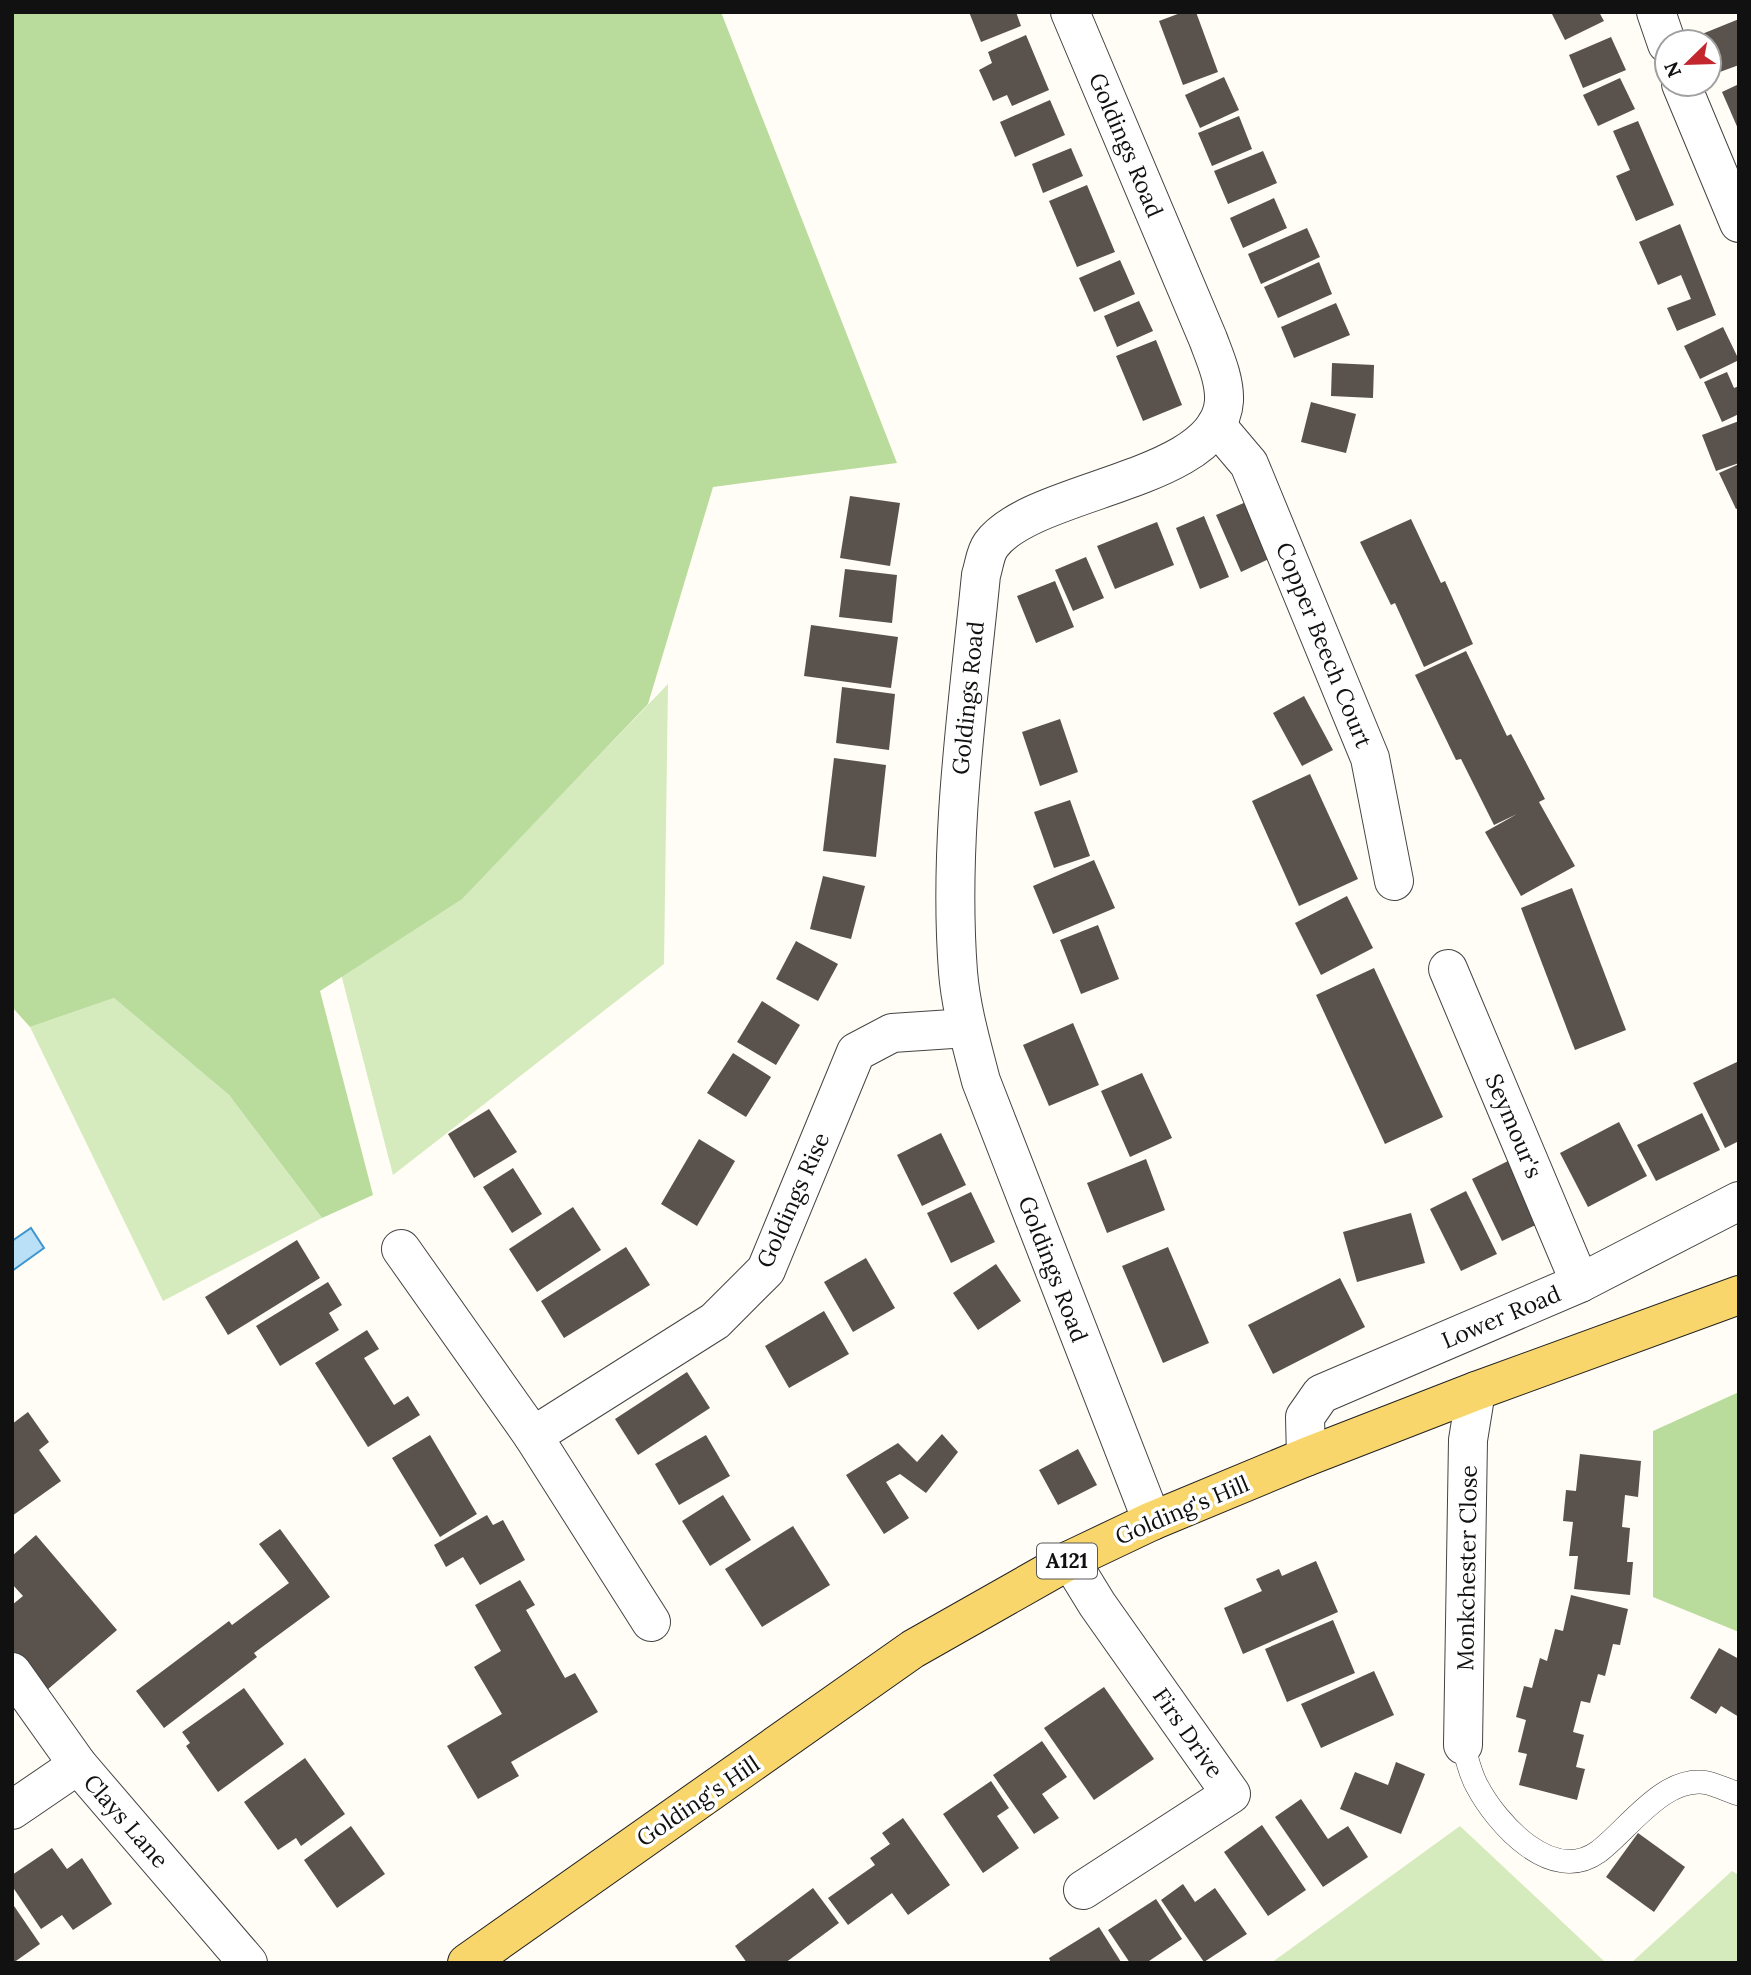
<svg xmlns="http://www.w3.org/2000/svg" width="1751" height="1975" viewBox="0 0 1751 1975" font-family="Lora,serif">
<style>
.green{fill:#d5ebbd}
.forest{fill:#b9dc9c}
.water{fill:#b9e0f7;stroke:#3f96cf;stroke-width:2}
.building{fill:#5a524d}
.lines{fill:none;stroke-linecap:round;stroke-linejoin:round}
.service-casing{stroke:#444;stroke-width:24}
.minor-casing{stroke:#444;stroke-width:40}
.primary-casing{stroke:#222;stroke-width:40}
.service{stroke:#fff;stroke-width:23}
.minor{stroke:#fff;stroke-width:38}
.primary{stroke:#f9d66b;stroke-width:38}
.labels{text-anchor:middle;stroke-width:7;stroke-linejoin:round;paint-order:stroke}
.shield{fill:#fff;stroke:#585858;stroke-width:2}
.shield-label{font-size:21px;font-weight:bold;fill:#111}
.street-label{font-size:23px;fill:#111;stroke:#fff}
</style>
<rect width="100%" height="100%" fill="#fffdf5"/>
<g class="green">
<path d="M668 684 664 964 393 1175 340 970 481 878Z"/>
<path d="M114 998 229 1095 322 1218 163 1301 30 1027Z"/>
<path d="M1460 1826 1606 1963H1271Z"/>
<path d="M1732 1871 1739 1875V1963H1631Z"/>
</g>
<g class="forest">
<path d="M12 12H721L897 463 713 487 648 704 462 899 320 991 373 1195 322 1218 229 1095 114 998 30 1027 12 1007Z"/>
<path d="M1739 1392V1632L1653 1597V1431Z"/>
</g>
<path class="water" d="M31 1228 44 1248 12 1271V1241Z"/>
<g class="building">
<path d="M969 12H1016L1021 26 981 42Z"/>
<path d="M1183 12H1196L1218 72 1183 85 1159 21Z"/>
<path d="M1551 12H1599L1604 21 1565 40Z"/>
<path d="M1739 19V65L1717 73 1709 53V42H1705L1702 34Z"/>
<path d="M1026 35 1049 90 1012 106 1007 95 993 101 979 70 992 63 988 52Z"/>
<path d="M1611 37 1626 70 1583 88 1569 55Z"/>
<path d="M1224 77 1239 110 1200 128 1185 95Z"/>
<path d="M1620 78 1635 109 1598 126 1583 95Z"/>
<path d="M1739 84V131L1722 92Z"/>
<path d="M1050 100 1065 135 1015 157 1000 122Z"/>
<path d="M1239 116 1252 149 1212 166 1198 133Z"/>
<path d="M1638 121 1674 205 1636 221 1616 176 1630 170 1613 131Z"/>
<path d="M1071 148 1083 176 1043 193 1032 164Z"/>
<path d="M1263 151 1277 183 1228 204 1214 171Z"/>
<path d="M1087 185 1115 252 1077 267 1049 201Z"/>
<path d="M1274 198 1287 228 1243 248 1230 218Z"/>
<path d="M1680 224 1716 315 1677 331 1667 308 1691 299 1681 275 1658 285 1639 242Z"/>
<path d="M1307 228 1320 257 1261 284 1248 254Z"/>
<path d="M1120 260 1135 294 1094 312 1079 278Z"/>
<path d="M1319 262 1332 294 1278 318 1264 287Z"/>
<path d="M1139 301 1153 331 1117 347 1104 316Z"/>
<path d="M1336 303 1350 335 1294 358 1281 327Z"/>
<path d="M1723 327 1739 360 1700 379 1684 346Z"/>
<path d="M1156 340 1182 405 1143 421 1116 356Z"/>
<path d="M1332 363 1374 365 1373 398 1331 396Z"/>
<path d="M1727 372 1734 388 1739 386V414L1722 422 1704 382Z"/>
<path d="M1311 402 1356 414 1346 453 1301 442Z"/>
<path d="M1739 421V463L1716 471 1702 435Z"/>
<path d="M1739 464V508L1736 509 1719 473Z"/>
<path d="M850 496 900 503 890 566 840 558Z"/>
<path d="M1246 502 1271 558 1241 572 1216 515Z"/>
<path d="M1204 516 1229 577 1200 589 1176 528Z"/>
<path d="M1411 519 1441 583 1445 581 1473 644 1424 667 1395 603 1391 605 1360 542Z"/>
<path d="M1157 522 1174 565 1115 589 1097 546Z"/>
<path d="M1086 557 1104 598 1073 611 1055 570Z"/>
<path d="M845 569 897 575 892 623 839 617Z"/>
<path d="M1055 581 1074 627 1036 643 1017 596Z"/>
<path d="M811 625 898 637 891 688 804 676Z"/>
<path d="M1466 651 1507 736 1511 734 1545 799 1539 802 1575 866 1521 896 1485 832 1517 814 1494 825 1461 759 1456 760 1415 675Z"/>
<path d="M842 687 895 694 889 750 836 743Z"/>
<path d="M1304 696 1333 750 1302 766 1273 713Z"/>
<path d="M1060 719 1078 772 1040 786 1022 732Z"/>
<path d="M834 758 886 765 876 857 823 851Z"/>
<path d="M1310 774 1358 879 1299 906 1252 801Z"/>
<path d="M1070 800 1090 856 1054 868 1034 812Z"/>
<path d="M1094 860 1115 908 1053 934 1033 886Z"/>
<path d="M823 876 865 886 851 939 810 929Z"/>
<path d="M1572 888 1626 1030 1575 1050 1521 908Z"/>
<path d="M1347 896 1373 948 1321 975 1295 923Z"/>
<path d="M1098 925 1119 979 1081 994 1060 940Z"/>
<path d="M796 941 838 964 818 1001 776 979Z"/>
<path d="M1374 968 1443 1117 1385 1144 1316 995Z"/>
<path d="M762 1001 800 1025 776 1065 737 1042Z"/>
<path d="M1073 1023 1099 1085 1049 1106 1023 1045Z"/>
<path d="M733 1053 771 1077 746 1117 707 1093Z"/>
<path d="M1739 1061V1141L1725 1148 1693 1083Z"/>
<path d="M1142 1073 1172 1138 1130 1157 1101 1091Z"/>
<path d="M489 1109 517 1152 474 1178 448 1134Z"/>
<path d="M1702 1113 1720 1150 1656 1181 1637 1145Z"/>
<path d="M1619 1122 1647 1176 1588 1207 1560 1153Z"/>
<path d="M941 1133 966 1185 922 1206 897 1155Z"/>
<path d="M699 1139 735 1161 697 1226 661 1204Z"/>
<path d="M1146 1159 1165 1210 1107 1233 1087 1183Z"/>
<path d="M1510 1160 1540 1223 1502 1241 1472 1179Z"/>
<path d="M513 1168 542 1214 512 1233 483 1187Z"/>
<path d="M1466 1191 1497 1254 1461 1271 1430 1209Z"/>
<path d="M971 1192 995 1242 951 1263 927 1213Z"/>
<path d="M573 1207 601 1250 537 1292 509 1249Z"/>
<path d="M1411 1213 1425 1263 1357 1282 1343 1232Z"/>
<path d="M297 1240 320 1278 228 1335 205 1297Z"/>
<path d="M626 1247 650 1285 564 1338 541 1301Z"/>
<path d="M1168 1247 1209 1343 1163 1363 1122 1266Z"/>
<path d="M866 1258 895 1308 853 1332 824 1282Z"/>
<path d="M996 1264 1021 1301 978 1330 953 1293Z"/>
<path d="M1340 1278 1365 1327 1273 1374 1248 1325Z"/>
<path d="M328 1282 342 1305 329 1313 339 1330 280 1366 256 1326Z"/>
<path d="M824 1311 849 1354 789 1388 765 1346Z"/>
<path d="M367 1330 379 1349 364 1358 394 1405 408 1396 420 1415 368 1447 315 1363Z"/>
<path d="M687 1372 710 1408 638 1455 615 1419Z"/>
<path d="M28 1412 49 1442 39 1450 61 1481 12 1516V1424Z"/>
<path d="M942 1434 958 1452 926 1493 900 1474 886 1482 909 1518 884 1534 846 1475 898 1443 917 1462Z"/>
<path d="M430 1435 477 1514 440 1537 392 1458Z"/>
<path d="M706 1435 730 1476 679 1505 655 1464Z"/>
<path d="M1078 1449 1097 1485 1058 1505 1039 1470Z"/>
<path d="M1580 1454 1641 1461 1638 1497 1625 1495 1622 1527 1630 1528 1627 1562H1633L1630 1595 1574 1589 1578 1556H1569L1573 1522 1563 1521 1566 1490 1576 1491Z"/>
<path d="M723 1495 751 1540 710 1566 682 1521Z"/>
<path d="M487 1515 493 1525 503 1520 525 1560 480 1585 463 1557 446 1567 434 1545Z"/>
<path d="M793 1526 830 1585 762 1627 725 1569Z"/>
<path d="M280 1529 330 1597 254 1653 257 1657 164 1728 136 1691 229 1621 232 1625 289 1583 259 1544Z"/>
<path d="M36 1535 117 1630 47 1690 12 1650V1605L23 1596 12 1584V1556Z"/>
<path d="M1316 1561 1338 1612 1243 1654 1224 1608 1262 1591 1256 1579 1279 1569 1282 1576Z"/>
<path d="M520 1580 535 1605 526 1610 565 1678 575 1673 598 1712 511 1762 519 1776 478 1799 447 1746 502 1714 474 1667 501 1651 475 1605Z"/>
<path d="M1571 1595 1628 1609 1620 1645 1613 1644 1605 1676 1598 1674 1590 1703 1581 1701 1573 1732 1584 1735 1576 1767 1585 1769 1577 1800 1519 1785 1527 1754 1518 1752 1526 1720 1516 1717 1524 1686 1532 1688 1540 1658 1547 1661 1555 1629 1563 1631Z"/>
<path d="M1333 1620 1355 1673 1287 1702 1265 1649Z"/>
<path d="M1719 1648 1739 1659V1717L1721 1706 1716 1714 1690 1698Z"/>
<path d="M1374 1671 1394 1715 1321 1748 1301 1704Z"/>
<path d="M1104 1687 1154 1759 1094 1800 1044 1728Z"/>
<path d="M244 1688 284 1744 218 1792 186 1746 190 1743 182 1732Z"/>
<path d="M1042 1741 1067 1777 1042 1794 1059 1818 1034 1834 993 1775Z"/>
<path d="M305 1758 345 1814 301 1846 296 1838 278 1850 244 1802Z"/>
<path d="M1396 1762 1425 1774 1401 1834 1340 1809 1355 1772 1388 1785Z"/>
<path d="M991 1781 1009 1808 997 1816 1019 1848 983 1873 943 1814Z"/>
<path d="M1301 1799 1328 1839 1348 1826 1368 1857 1323 1887 1275 1817Z"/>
<path d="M903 1818 950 1885 908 1915 892 1893 848 1925 828 1898 875 1865 870 1858 890 1844 882 1833Z"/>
<path d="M1262 1825 1306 1890 1268 1916 1224 1852Z"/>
<path d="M351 1826 385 1874 337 1908 304 1860Z"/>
<path d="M1638 1833 1685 1867 1654 1912 1606 1877Z"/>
<path d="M52 1848 67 1869 82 1858 112 1904 73 1930 62 1915 41 1929 12 1886V1875Z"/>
<path d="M1183 1884 1195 1902 1215 1888 1247 1934 1204 1962 1161 1900Z"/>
<path d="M813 1888 839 1923 785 1963H747L735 1946Z"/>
<path d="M1156 1899 1182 1939 1146 1963H1130L1108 1930Z"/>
<path d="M12 1903 40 1944 13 1963H12Z"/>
<path d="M1099 1927 1121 1962 1051 1963 1049 1958Z"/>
</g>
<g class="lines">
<defs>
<path id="service" d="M1463 1745C1467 1758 1470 1774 1477 1786 1497 1824 1552 1885 1598 1852 1628 1830 1664 1774 1708 1783 1719 1786 1729 1791 1739 1794"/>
<g id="minor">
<path d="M1070 12 1208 339C1215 358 1225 380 1224 401 1219 482 1032 488 991 545 985 553 984 566 981 575 968 707 948 840 958 972 961 1009 972 1046 981 1081L1152 1521"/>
<path d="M1656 12 1667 44"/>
<path d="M1681 84 1739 223"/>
<path d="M1216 425 1249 464 1370 758 1394 881"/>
<path d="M1448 969 1580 1283"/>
<path d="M401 1249 533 1436 651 1622"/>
<path d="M533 1436 715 1321 766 1270 856 1052 892 1033 967 1028"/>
<path d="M1306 1457 1305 1417 1321 1394 1580 1283 1739 1201"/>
<path d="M1070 1560 1097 1604 1231 1794 1083 1890"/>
<path d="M12 1672 78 1765 248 1963"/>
<path d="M1463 1745 1468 1440 1476 1391"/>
<path d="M12 1810 78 1765"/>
</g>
<path id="primary" d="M467 1963 913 1649 1070 1560 1152 1521 1306 1457 1476 1391 1739 1295"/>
</defs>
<use href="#service" class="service-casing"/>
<use href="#minor" class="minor-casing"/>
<use href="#primary" class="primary-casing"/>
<use href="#service" class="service"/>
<use href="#minor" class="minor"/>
<use href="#primary" class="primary"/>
</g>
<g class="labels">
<rect class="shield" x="1037" y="1543.5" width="60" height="35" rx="5"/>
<g class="shield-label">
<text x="1067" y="1568">A121</text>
</g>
<g class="street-label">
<text transform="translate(1126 145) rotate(67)" y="8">Goldings Road</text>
<text transform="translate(1324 645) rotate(68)" y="8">Copper Beech Court</text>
<text transform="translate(968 698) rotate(-84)" y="8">Goldings Road</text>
<text transform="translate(1514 1126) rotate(67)" y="8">Seymour's</text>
<text transform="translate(793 1200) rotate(-66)" y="8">Goldings Rise</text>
<text transform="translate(1053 1269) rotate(69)" y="8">Goldings Road</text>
<text transform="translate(1501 1317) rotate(-23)" y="8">Lower Road</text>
<text transform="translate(1182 1510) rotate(-23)" y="8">Golding's Hill</text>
<text transform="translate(1467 1568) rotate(-89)" y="8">Monkchester Close</text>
<text transform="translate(1188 1733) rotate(55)" y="8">Firs Drive</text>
<text transform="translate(698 1801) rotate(-34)" y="8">Golding's Hill</text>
<text transform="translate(126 1821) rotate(49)" y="8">Clays Lane</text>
</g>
</g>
<rect width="1751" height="1975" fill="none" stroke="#111111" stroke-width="28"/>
<g transform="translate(1688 63) rotate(247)"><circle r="33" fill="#ffffff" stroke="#a0a0a0" stroke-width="2"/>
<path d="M0-5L12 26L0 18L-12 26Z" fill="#c4262e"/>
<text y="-10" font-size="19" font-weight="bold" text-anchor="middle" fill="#111111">N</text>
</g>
</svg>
